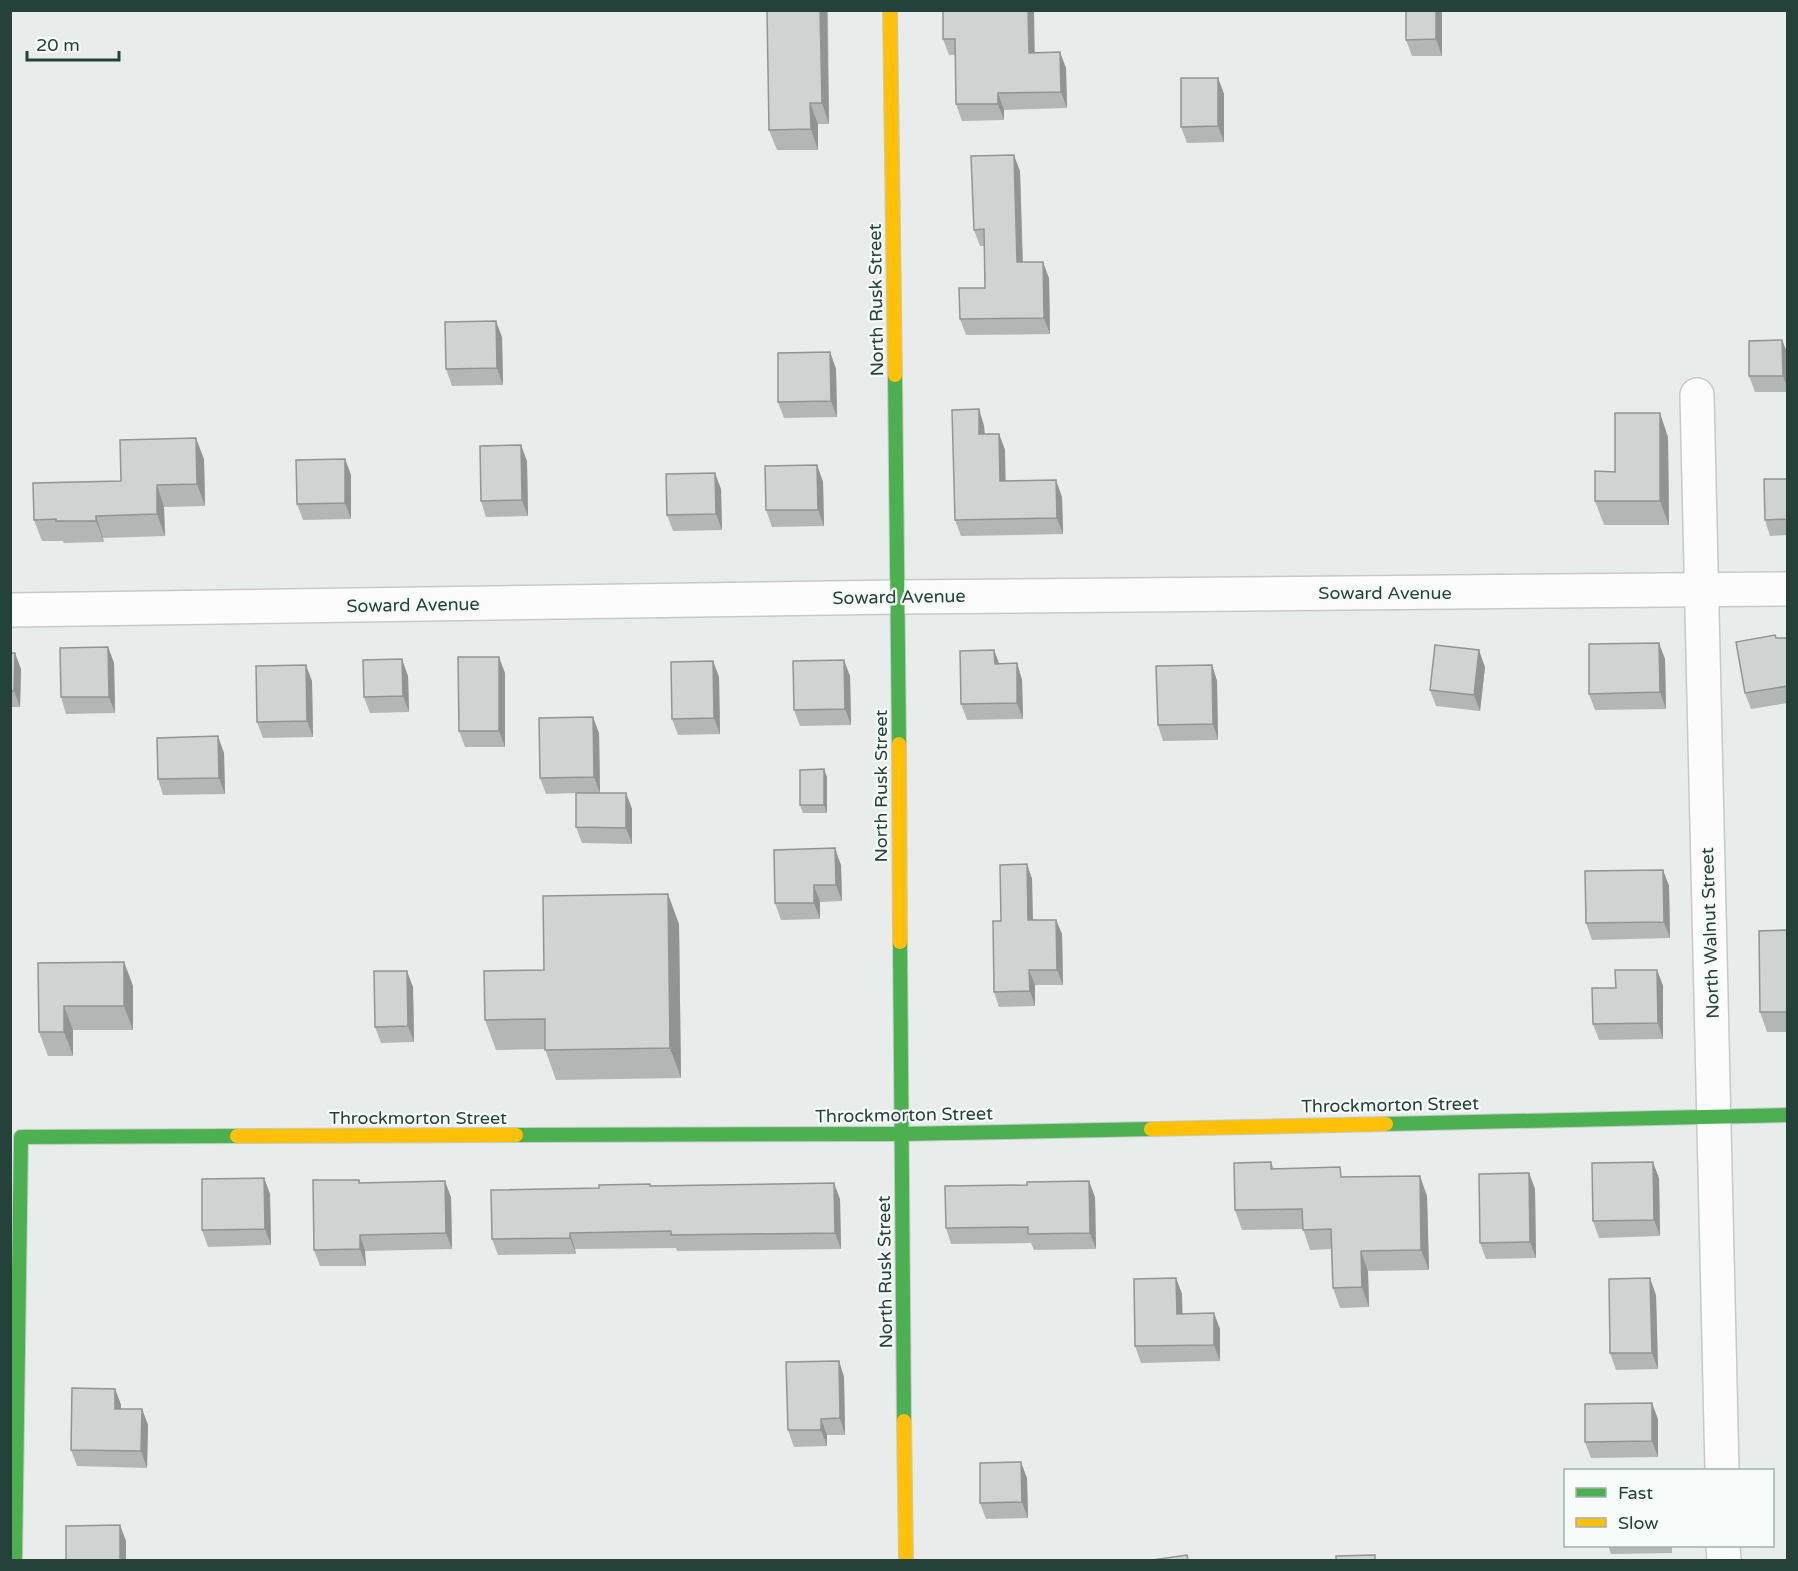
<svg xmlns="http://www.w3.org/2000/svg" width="1798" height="1571" viewBox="0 0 1798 1571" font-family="'Varela Round',sans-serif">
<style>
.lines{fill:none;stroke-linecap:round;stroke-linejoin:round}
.street-casing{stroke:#c5cac8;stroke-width:36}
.fast-casing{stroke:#c3cbc8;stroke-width:16}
.slow-casing{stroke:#c3cbc8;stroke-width:16}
.street{stroke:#fcfcfc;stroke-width:33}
.fast{stroke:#4caf50;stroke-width:14}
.slow{stroke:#ffc107;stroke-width:14}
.wall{fill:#b2b6b5}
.shaded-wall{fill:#919493}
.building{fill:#cfd4d2;stroke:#919493;stroke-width:1.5}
.labels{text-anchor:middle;stroke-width:4.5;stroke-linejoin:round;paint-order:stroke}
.street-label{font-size:18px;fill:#24423a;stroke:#f7fbf9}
</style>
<rect width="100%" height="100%" fill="#e8edeb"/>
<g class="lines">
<defs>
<g id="street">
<path d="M1697 395 1722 1470"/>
<path d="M10 610 898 597 1788 589"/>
<path d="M1723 1546 1724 1560"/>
</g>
<g id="fast">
<path d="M895 375 899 744"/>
<path d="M900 942 904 1421"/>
<path d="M1386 1124 1788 1115"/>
<path d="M516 1135 901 1134 1151 1129"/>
<path d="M15 1560 21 1137 237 1136"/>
</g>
<g id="slow">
<path d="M890 10 895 375"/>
<path d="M899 744 900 942"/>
<path d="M1151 1129 1386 1124"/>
<path d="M237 1136 516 1135"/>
<path d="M904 1421 906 1560"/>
</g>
</defs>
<use href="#street" class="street-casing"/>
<use href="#fast" class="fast-casing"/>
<use href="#slow" class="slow-casing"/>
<use href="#street" class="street"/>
<use href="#fast" class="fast"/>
<use href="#slow" class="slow"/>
</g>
<g class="wall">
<path d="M767 10H831L828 11 829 124H818V150H777L769 130Z"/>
<path d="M943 10 1035 52 1066 68 1067 108 1004 110V120L962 121 956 104 955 55H949L943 39Z"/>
<path d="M1442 13V56H1412L1406 40Z"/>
<path d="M1218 78 1224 94V142L1187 143 1181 127Z"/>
<path d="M1020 171 1023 262 1049 278 1050 334 966 335 960 319 985 288 984 246H980L974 230Z"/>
<path d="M502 337 503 385 452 386 446 369Z"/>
<path d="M1782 340 1788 355V392H1755L1749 376Z"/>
<path d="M830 352 836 369 837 417 784 418 778 402Z"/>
<path d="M979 409 984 426 985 434H999L1005 450V481L1062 497 1063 534 961 536 955 520Z"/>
<path d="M1668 437 1669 525H1604L1595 501 1615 472Z"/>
<path d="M204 459 205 506 164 507 165 536 103 538 104 542 64 543 63 541H42L34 520 121 481Z"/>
<path d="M345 459 351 475V519L303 520 297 504Z"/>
<path d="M527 461 528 516 486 517 481 501Z"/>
<path d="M817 465 823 482 824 526 772 527 766 510Z"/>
<path d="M1788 479V535L1770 536 1765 520Z"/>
<path d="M721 489 722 530 673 531 667 515Z"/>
<path d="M1776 638H1788V703L1751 709 1745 693Z"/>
<path d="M108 647 114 663 115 713 66 714 61 697Z"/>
<path d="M994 650 999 664 1017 663 1022 680 1023 719 967 720 961 704Z"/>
<path d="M10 653 21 669 20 707H10Z"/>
<path d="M1665 659 1666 709 1595 710 1589 694Z"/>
<path d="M713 661 719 677 720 734 678 735 672 719Z"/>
<path d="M1212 665 1217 681 1218 740 1163 741 1158 725Z"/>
<path d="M1485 667 1480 711 1436 706 1430 690Z"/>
<path d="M505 673V747H465L459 731Z"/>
<path d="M408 676 409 712 370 713 364 697Z"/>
<path d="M850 676 851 725 800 726 794 710Z"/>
<path d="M312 681 313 737 263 738 257 722Z"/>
<path d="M599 733 600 793H626L632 809V844L582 843 576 827V793L546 794 540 778Z"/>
<path d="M224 753 225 794 163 795 158 779Z"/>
<path d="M827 777V813H803L800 805Z"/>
<path d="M1027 864 1032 879 1033 920H1056L1062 934 1063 985H1035V1006L999 1007 994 992 1001 921Z"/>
<path d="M841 865 842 901 820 902V919L781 920 775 903Z"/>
<path d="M1663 870 1669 886 1670 938 1592 940 1586 923Z"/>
<path d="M679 924 681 1078 556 1080 545 1049 496 1050 485 1020 544 970Z"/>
<path d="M1788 930V1032H1767L1760 1012Z"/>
<path d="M124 962 133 986V1030H73V1056H48L39 1032 38 963Z"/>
<path d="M1657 970 1663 986V1039L1599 1040 1593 1024 1616 988Z"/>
<path d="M413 987 414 1042 381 1043 375 1027Z"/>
<path d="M1271 1162 1274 1169 1344 1177 1427 1196 1429 1270 1368 1271 1369 1307 1340 1308 1333 1288 1331 1249 1310 1250 1303 1229 1242 1230 1235 1210Z"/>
<path d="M1529 1173 1535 1189 1536 1258 1486 1259 1480 1243Z"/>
<path d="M264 1178 270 1194 271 1245 208 1247 202 1230Z"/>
<path d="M1659 1178 1660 1236 1599 1238 1593 1221Z"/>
<path d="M359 1180 360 1183 451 1197 452 1249 365 1251 366 1266H320L314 1250Z"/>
<path d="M651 1186 840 1199 841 1249 677 1251 676 1248 575 1249 576 1254 498 1255 492 1239 599 1188Z"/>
<path d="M1095 1197 1096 1249 1034 1250 1031 1243 951 1244 946 1228Z"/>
<path d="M1176 1278 1182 1294V1314L1220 1329V1361L1141 1363 1135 1346Z"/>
<path d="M1656 1295 1658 1369 1616 1370 1610 1353Z"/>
<path d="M839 1361 844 1377 845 1435H827V1446L794 1447 788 1430Z"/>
<path d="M115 1389 121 1405V1409H142L148 1425 147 1468 77 1466 71 1450Z"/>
<path d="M1658 1419V1457L1591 1458 1585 1442Z"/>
<path d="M1027 1478 1028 1518 986 1519 980 1503Z"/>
<path d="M1608 1545H1672V1553L1611 1554Z"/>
</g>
<g class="shaded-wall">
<path d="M820 10H827L829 124 822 103Z"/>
<path d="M1028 10H1034L1035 69 1029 53Z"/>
<path d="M1436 10H1441L1442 13V56L1436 39Z"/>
<path d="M1060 52 1066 68 1067 108 1061 92Z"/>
<path d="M1218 78 1224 94V142L1218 126Z"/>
<path d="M998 93 1004 110V120L998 104Z"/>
<path d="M810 103 818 124V150L811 129Z"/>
<path d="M1014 155 1020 171 1023 278 1017 262Z"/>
<path d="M1043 262 1049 278 1050 334 1044 318Z"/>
<path d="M496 321 502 337 503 385 497 368Z"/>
<path d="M1782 340 1788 355V389L1783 376Z"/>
<path d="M830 352 836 369 837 417 831 401Z"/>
<path d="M979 409 984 426 985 451 979 434Z"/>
<path d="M1660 413 1668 437 1669 525 1660 501Z"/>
<path d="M999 434 1005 450 1006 498 1000 481Z"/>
<path d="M196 438 204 459 205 506 197 484Z"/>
<path d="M521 445 527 461 528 516 522 500Z"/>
<path d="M345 459 351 475V519L345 503Z"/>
<path d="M817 465 823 482 824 526 818 510Z"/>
<path d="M715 473 721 489 722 530 716 514Z"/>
<path d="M1056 480 1062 497 1063 534 1057 518Z"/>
<path d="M157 485 164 507 165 536 157 514Z"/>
<path d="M96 516 103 538 104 542 96 521Z"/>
<path d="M1659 643 1665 659 1666 709 1660 692Z"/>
<path d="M108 647 114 663 115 713 109 697Z"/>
<path d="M994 650 1000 666 995 664Z"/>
<path d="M1479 650 1485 667 1480 711 1474 695Z"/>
<path d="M15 653 21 669 20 707 14 691Z"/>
<path d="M499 657 505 673V747L499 731Z"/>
<path d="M402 659 408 676 409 712 403 696Z"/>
<path d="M844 660 850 676 851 725 845 709Z"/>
<path d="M713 661 719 677 720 734 714 718Z"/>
<path d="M1017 663 1022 680 1023 719 1017 703Z"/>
<path d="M306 665 312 681 313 737 307 721Z"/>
<path d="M1212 665 1217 681 1218 740 1213 724Z"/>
<path d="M593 717 599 733 600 793 594 777Z"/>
<path d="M218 736 224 753 225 794 219 778Z"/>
<path d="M824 769 827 777V813L824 805Z"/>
<path d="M626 793 632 809V844L626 828Z"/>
<path d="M835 848 841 865 842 901 836 885Z"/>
<path d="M1027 864 1032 879 1033 935 1028 920Z"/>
<path d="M1663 870 1669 886 1670 938 1664 922Z"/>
<path d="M814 885 820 902V919L814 903Z"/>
<path d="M668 894 679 924 681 1078 670 1048Z"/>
<path d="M1056 920 1062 934 1063 985 1057 970Z"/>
<path d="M124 962 133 986V1030L124 1006Z"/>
<path d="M1029 970 1035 985V1006L1030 991Z"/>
<path d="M1657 970 1663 986V1039L1658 1023Z"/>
<path d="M407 971 413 987 414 1042 408 1026Z"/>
<path d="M64 1006 73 1030V1056L64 1032Z"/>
<path d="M1653 1162 1659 1178 1660 1236 1654 1220Z"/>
<path d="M1529 1173 1535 1189 1536 1258 1530 1242Z"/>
<path d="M1420 1176 1427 1196 1429 1270 1421 1250Z"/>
<path d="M264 1178 270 1194 271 1245 265 1229Z"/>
<path d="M445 1181 451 1197 452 1249 446 1233Z"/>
<path d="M1089 1181 1095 1197 1096 1249 1090 1233Z"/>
<path d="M834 1183 840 1199 841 1249 835 1233Z"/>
<path d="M570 1233 575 1249 576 1254 570 1238Z"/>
<path d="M360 1235 365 1251 366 1266 360 1249Z"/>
<path d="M1361 1251 1368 1271 1369 1307 1362 1287Z"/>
<path d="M1176 1278 1182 1294 1183 1330 1177 1314Z"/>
<path d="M1650 1278 1656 1295 1658 1369 1652 1353Z"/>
<path d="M1214 1313 1220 1329V1361L1214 1345Z"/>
<path d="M839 1361 844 1377 845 1435 840 1418Z"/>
<path d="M115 1389 121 1405V1425L115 1409Z"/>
<path d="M1652 1403 1658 1419V1457L1652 1441Z"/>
<path d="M142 1409 148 1425 147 1468 141 1451Z"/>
<path d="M821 1419 827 1435V1446L821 1430Z"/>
<path d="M1021 1462 1027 1478 1028 1518 1022 1502Z"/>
<path d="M120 1525 126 1541V1560H120Z"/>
</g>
<g class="building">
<path d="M767 10H820L822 103H810L811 129 769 130Z"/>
<path d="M943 10H1028L1029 53 1060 52 1061 92 998 93V104H956L955 39H943Z"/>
<path d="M1406 10H1436V39L1406 40Z"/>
<path d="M1181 78H1218V126L1181 127Z"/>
<path d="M1014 155 1017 262H1043L1044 318 960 319 959 288H985L984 229 974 230 971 156Z"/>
<path d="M496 321 497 368 446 369 445 322Z"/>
<path d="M1782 340 1783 376H1749V341Z"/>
<path d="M830 352 831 401 778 402V353Z"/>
<path d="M979 409V434H999L1000 481 1056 480 1057 518 955 520 952 410Z"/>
<path d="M1615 413H1660V501H1595V471L1615 472Z"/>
<path d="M196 438 197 484 157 485V514L96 516V521H56V519L34 520 33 483 121 481 120 440Z"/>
<path d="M521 445 522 500 481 501 480 446Z"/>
<path d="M345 459V503L297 504 296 460Z"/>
<path d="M817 465 818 510H766L765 466Z"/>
<path d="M715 473 716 514 667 515 666 474Z"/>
<path d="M1764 479H1788V519L1765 520Z"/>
<path d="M1775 635 1776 638H1788V686L1745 693 1736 642Z"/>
<path d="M1659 643 1660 692 1589 694V644Z"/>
<path d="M1435 645 1479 650 1474 695 1430 690Z"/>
<path d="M108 647 109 697H61L60 648Z"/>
<path d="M994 650 995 664 1017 663V703L961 704 960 651Z"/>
<path d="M10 653H15L14 691H10Z"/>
<path d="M458 657H499V731H459Z"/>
<path d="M402 659 403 696 364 697 363 660Z"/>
<path d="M844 660 845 709 794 710 793 661Z"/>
<path d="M713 661 714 718 672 719 671 662Z"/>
<path d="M306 665 307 721 257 722 256 666Z"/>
<path d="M1212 665 1213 724 1158 725 1156 666Z"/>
<path d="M593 717 594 777 540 778 539 718Z"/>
<path d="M218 736 219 778 158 779 157 738Z"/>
<path d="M824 769V805H800V770Z"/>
<path d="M576 793H626V828L576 827Z"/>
<path d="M835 848 836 885H814V903H775L774 850Z"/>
<path d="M1027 864 1028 920H1056L1057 970H1029L1030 991 994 992 993 921H1001L1000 865Z"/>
<path d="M1663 870 1664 922 1586 923 1585 871Z"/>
<path d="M668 894 670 1048 545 1050V1019L485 1020 484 971 544 970 543 896Z"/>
<path d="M1788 930V1012H1760L1759 931Z"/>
<path d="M124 962V1006H64V1032H39L38 963Z"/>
<path d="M1615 970H1657L1658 1023 1593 1024 1592 988H1616Z"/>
<path d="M374 971H407L408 1026 375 1027Z"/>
<path d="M1271 1162V1169L1340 1167 1341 1177 1420 1176 1421 1250 1361 1251 1362 1287 1333 1288 1331 1229 1303 1230 1302 1209 1235 1210 1234 1163Z"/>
<path d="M1653 1162 1654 1220 1593 1221 1592 1163Z"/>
<path d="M1529 1173 1530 1242 1480 1243 1479 1174Z"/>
<path d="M264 1178 265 1229 202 1230V1179Z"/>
<path d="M313 1180H359V1183L445 1181 446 1233 360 1235V1249L314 1250Z"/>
<path d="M1089 1181 1090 1233 1028 1234V1227L946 1228 945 1186 1027 1185V1182Z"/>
<path d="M834 1183 835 1233 671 1235V1231L570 1233V1238L492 1239 491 1190 599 1188V1185L650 1184V1186Z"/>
<path d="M1176 1278 1177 1314 1214 1313V1345L1135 1346 1134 1279Z"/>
<path d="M1650 1278 1652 1353H1610L1609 1279Z"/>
<path d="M839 1361 840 1418 821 1419V1430H788L786 1362Z"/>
<path d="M72 1388 115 1389V1409H142L141 1451 71 1450Z"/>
<path d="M1652 1403V1441L1585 1442V1404Z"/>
<path d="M1021 1462 1022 1502 980 1503V1463Z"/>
<rect x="1787" y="1500" width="1" height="60"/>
<path d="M120 1525V1560H66V1526Z"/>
<path d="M1187 1555 1188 1560H1152Z"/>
<path d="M1375 1555V1560H1336V1556Z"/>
</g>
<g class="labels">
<g class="street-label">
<text transform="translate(876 300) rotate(-91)" y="6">North Rusk Street</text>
<text x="1385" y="599">Soward Avenue</text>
<text transform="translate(899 597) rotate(-1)" y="6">Soward Avenue</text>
<text transform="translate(413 605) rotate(-1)" y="6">Soward Avenue</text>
<text transform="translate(881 786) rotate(-90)" y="6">North Rusk Street</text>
<text transform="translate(1710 933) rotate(-92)" y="6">North Walnut Street</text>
<text transform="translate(1390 1105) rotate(-1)" y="6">Throckmorton Street</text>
<text transform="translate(904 1115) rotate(-1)" y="6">Throckmorton Street</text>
<text x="418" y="1124">Throckmorton Street</text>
<text transform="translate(885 1272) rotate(-91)" y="6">North Rusk Street</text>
</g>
</g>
<rect width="1798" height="1571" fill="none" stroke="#24423a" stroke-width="24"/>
<rect x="1564" y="1469" width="210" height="78" fill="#f7fbf9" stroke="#a3b1ad" stroke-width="1.5"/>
<rect x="1576" y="1488" width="30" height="9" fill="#4caf50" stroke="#a3b1ad" stroke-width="1.5"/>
<text x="1618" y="1499" font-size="18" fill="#24423a">Fast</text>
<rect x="1576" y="1518" width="30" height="9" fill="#ffc107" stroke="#a3b1ad" stroke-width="1.5"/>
<text x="1618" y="1529" font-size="18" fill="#24423a">Slow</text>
<path d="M27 51v9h92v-9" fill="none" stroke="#24423a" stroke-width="3"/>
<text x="36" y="51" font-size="18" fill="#24423a" stroke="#f7fbf9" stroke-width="4.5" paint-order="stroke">20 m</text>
</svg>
